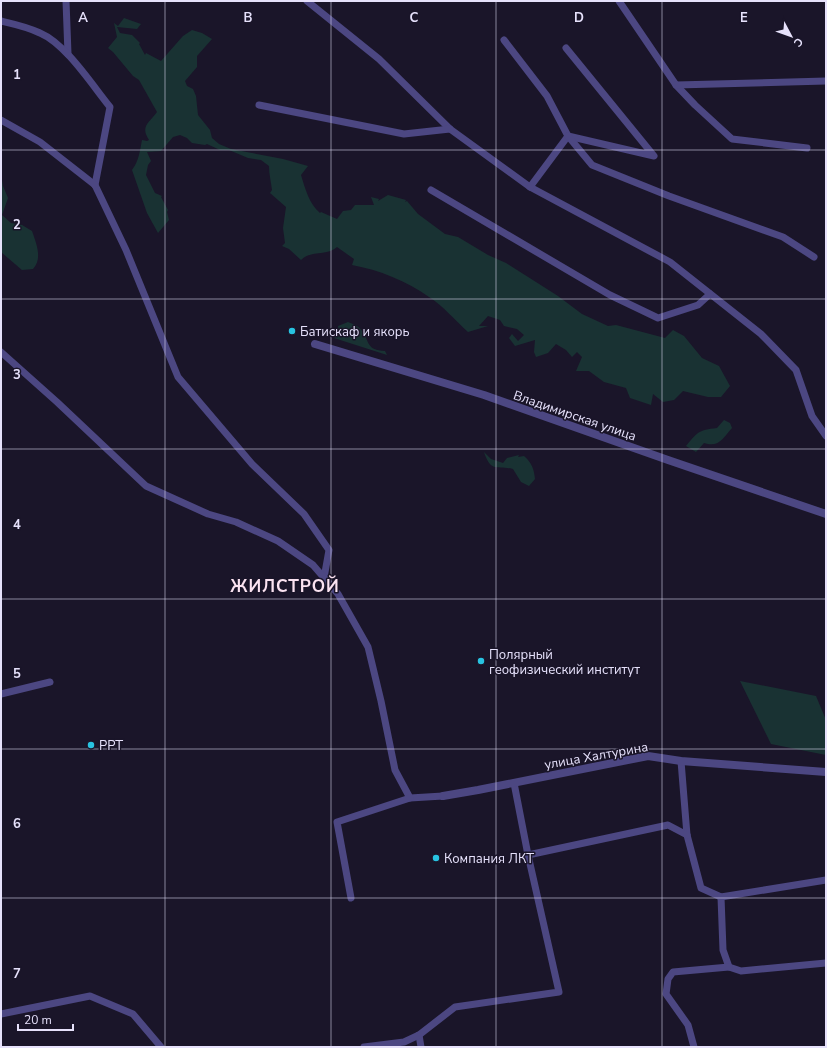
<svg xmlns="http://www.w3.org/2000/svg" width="827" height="1048" viewBox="0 0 827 1048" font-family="'Nunito Sans',sans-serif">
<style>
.green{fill:#193233}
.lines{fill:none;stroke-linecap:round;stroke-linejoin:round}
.service{stroke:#4c4782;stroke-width:7}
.minor{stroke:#4c4782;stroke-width:8}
.grid{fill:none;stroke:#e6e1fb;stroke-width:1;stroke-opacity:0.55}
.poi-dot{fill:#28c3e1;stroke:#1a1529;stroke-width:1.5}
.labels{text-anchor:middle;stroke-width:3;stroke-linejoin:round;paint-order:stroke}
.poi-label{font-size:13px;fill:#e6e1fb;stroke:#1a1529;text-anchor:start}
.street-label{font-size:13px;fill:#e6e1fb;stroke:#1a1529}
.district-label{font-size:17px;font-weight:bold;letter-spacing:1px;fill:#fbe3f1;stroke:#1a1529}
.grid-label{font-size:13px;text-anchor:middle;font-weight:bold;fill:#e6e1fb;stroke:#1a1529;stroke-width:3;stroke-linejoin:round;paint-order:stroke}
</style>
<rect width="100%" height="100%" fill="#1a1529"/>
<g class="green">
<path d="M124 18 141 24 137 29 117 27 120 33 132 35 140 43 139 44 145 55 146 53 161 61 183 36 192 30 202 33 212 39 197 56V67L185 81 187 86 193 89 196 96 198 115 210 130 212 138 219 144 231 149 283 159 308 166 301 175C305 188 309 204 320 213L321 212 337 219 343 211 351 210 355 205H374L371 197 379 199 378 201 388 195 406 200 405 202 407 201 418 214 445 234 458 237 488 255 506 263 558 296 582 314 608 326 616 325 665 338 673 330 684 336 702 358 719 366 730 386 721 397H708L683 391 674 400 663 402 653 394 651 405 630 398 626 388 604 382 589 371H576L582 357 577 352 572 357 566 350 556 344 548 353 536 357 534 352 535 340 515 346 509 338 512 334 518 341 524 335 517 329 504 326 500 320 488 316 479 326H488L468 332C455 320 443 306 429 297 407 281 379 270 352 265L354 259 337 247C328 256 310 250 301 260L289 249 282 246 285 243 283 228 286 207 270 193 272 190C271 182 269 174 269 166L261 160 248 158 229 150H220L207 144 205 145 192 143 187 138 180 135 173 137 161 151 147 152 151 161 148 165 146 175 155 193 162 196 161 197 168 210 167 212 169 220 158 233 147 213 132 170C139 161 140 150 142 140L147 141 149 140C140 126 149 123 157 112L139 80 133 76 113 52 108 48 117 37 114 23 118 26Z"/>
<path d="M1 175 3 186 8 198 2 215 11 223 22 225 32 231C36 243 43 258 33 269L22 270 1 252Z"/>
<path d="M348 322C353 324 359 326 362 331 370 342 366 350 385 351L387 355 334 338 339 332 338 326Z"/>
<path d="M724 420 730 423 732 428C723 438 719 448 704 443L696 452 686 446C698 432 698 430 717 428Z"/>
<path d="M484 452 491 459 503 463 507 458 519 455 518 457 524 456C532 463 534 469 535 479L529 486 521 482 513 469C496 465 491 473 484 452Z"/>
<path d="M740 681 816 696 826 720V755L771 744Z"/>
</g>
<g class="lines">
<g class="service">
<path d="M66 1 68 54"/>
<path d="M307 1 379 59 450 129 530 187 670 262 761 334 796 370 812 416 826 436"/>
<path d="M619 1 676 85 695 105 732 139 807 148"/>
<path d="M1 21C14 24 28 27 40 33 66 44 92 85 110 107L95 185"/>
<path d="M504 40 547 96 568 136 530 187"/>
<path d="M566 48 654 156 568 136"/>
<path d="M676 85 826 81"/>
<path d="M259 105 404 134 450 129"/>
<path d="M1 120 40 142 95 185 126 250 178 377 252 464 304 514 329 550 324 578"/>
<path d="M568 136 592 165 669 196 783 237 814 257"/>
<path d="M431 190 610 295 658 318 698 305 710 294"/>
<path d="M1 352 57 402 146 486 208 514 236 522 278 541 313 565 338 594 368 647 381 701 395 770 410 798 443 796"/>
<path d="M1 694 50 682"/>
<path d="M681 761 687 835 701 888 721 897"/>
<path d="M528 855 668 825 687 835"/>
<path d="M826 880 721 897 723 950 729 967 741 971 826 963"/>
<path d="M351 898 337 822 410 798"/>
<path d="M1 1014 90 996 133 1014 161 1047"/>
<path d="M419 1035 421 1047"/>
<path d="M364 1047 404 1042 419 1035 455 1007 559 992 528 855 514 783"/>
<path d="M694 1047 688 1025 666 994 668 979 673 972 729 967"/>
</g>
<g class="minor">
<path d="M315 344 484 395 668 460 826 514"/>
<path d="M443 796 478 790 648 756 681 761 826 772"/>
</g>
</g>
<path class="grid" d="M165 1V1047M331 1V1047M496 1V1047M662 1V1047M1 150H826M1 299H826M1 449H826M1 599H826M1 749H826M1 898H826"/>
<g class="poi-dot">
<circle cx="292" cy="331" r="4"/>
<circle cx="481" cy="661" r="4"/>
<circle cx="91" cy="745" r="4"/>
<circle cx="436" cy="858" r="4"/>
</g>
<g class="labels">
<g class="poi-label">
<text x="300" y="336">Батискаф и якорь</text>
<text x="489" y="659">Полярный<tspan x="489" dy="15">геофизический институт</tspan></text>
<text x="99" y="750">РРТ</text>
<text x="444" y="863">Компания ЛКТ</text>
</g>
<g class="street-label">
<text transform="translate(575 415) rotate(19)" y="5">Владимирская улица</text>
<text transform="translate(596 755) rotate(-10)" y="5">улица Халтурина</text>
</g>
<g class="district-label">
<text x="285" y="592">ЖИЛСТРОЙ</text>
</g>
</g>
<g class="grid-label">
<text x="83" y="22">A</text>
<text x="248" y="22">B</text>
<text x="414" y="22">C</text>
<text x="579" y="22">D</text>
<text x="744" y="22">E</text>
<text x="17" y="79">1</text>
<text x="17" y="229">2</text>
<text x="17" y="379">3</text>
<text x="17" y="529">4</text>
<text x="17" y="678">5</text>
<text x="17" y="828">6</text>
<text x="17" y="978">7</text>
</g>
<rect width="827" height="1048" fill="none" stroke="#e6e1fb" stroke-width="4"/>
<g transform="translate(791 36) rotate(131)" stroke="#1a1529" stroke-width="3" paint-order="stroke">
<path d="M0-3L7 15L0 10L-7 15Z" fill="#e6e1fb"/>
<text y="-6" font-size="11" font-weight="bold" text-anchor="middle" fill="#e6e1fb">С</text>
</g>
<path d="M18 1024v6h55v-6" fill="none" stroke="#e6e1fb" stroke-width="2"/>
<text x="24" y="1024" font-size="12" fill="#e6e1fb" stroke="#1a1529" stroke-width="3" paint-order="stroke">20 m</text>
</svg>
